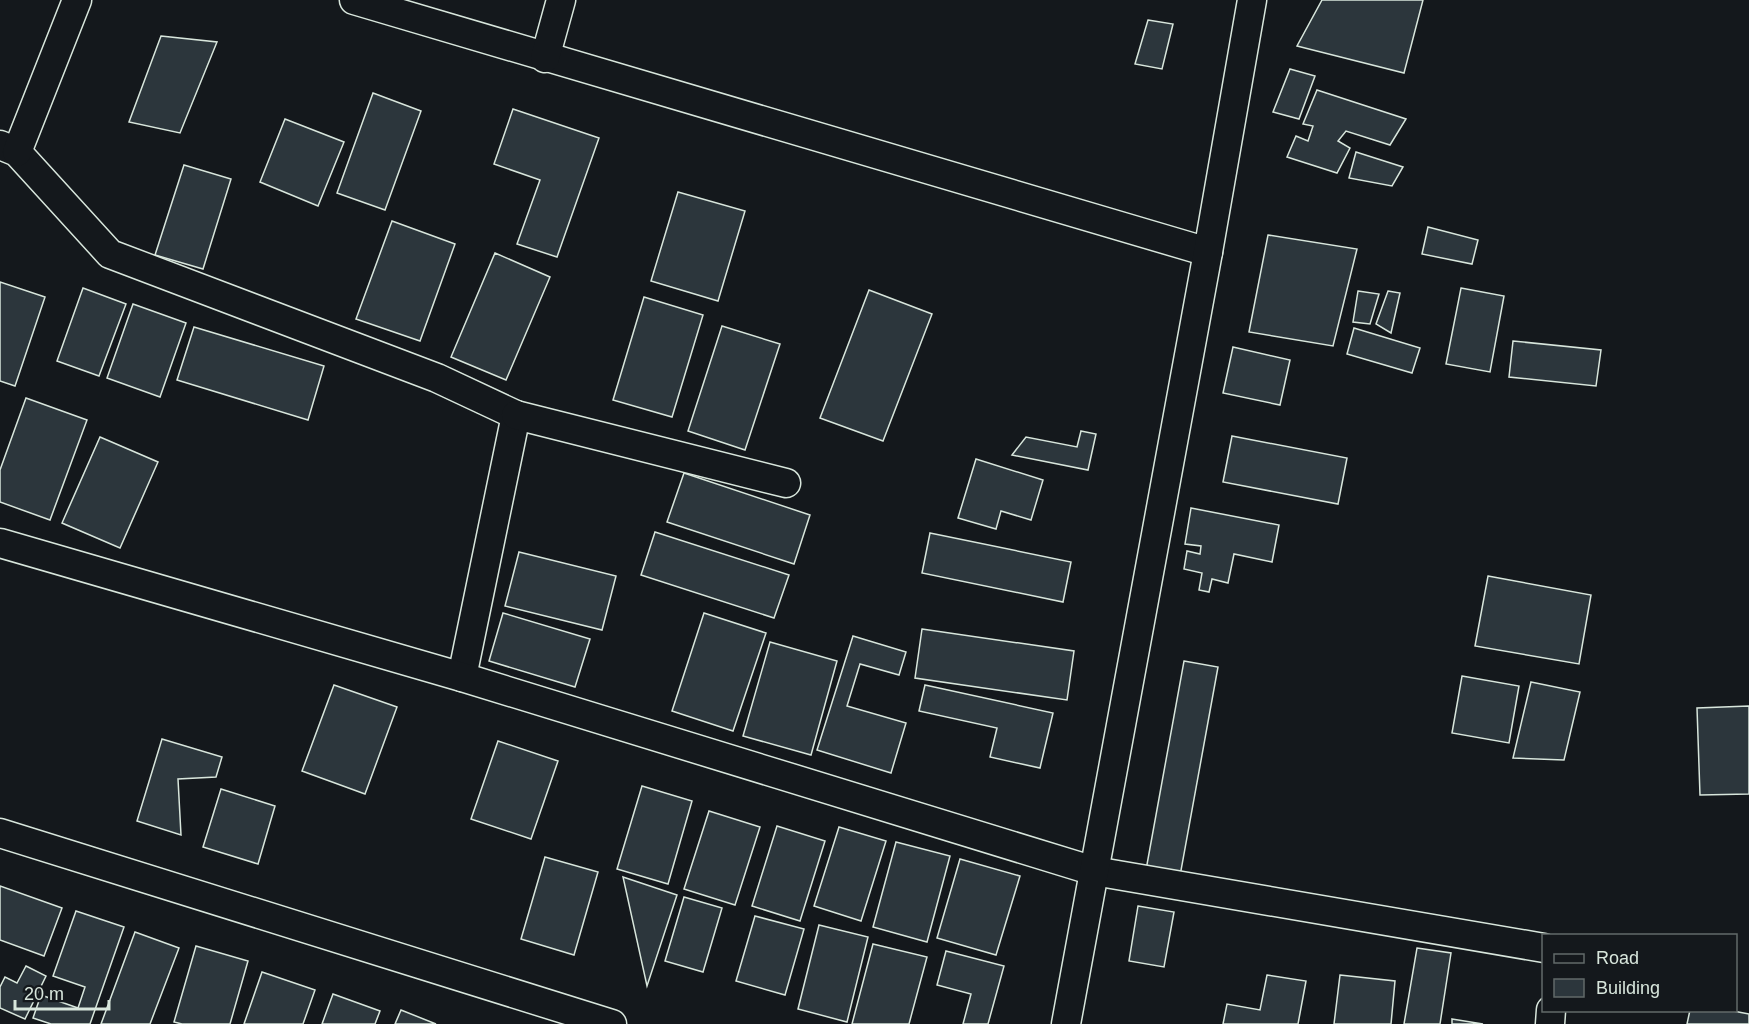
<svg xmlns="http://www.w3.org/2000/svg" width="1749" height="1024" viewBox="0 0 1749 1024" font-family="Arial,sans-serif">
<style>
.building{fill:#2c363c;stroke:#d8e6dc;stroke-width:1.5}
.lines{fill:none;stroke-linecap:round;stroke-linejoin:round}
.minor-casing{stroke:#d8e6dc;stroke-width:31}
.minor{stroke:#14181c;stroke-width:28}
</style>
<rect width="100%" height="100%" fill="#14181c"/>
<g class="building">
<path d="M1322 0H1423L1404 73 1297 46Z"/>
<path d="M1148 20 1173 24 1162 69 1135 64Z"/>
<path d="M161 36 217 42 180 133 129 122Z"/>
<path d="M1290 69 1315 76 1299 119 1273 112Z"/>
<path d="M1317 90 1406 119 1390 145 1346 131 1338 141 1350 148 1337 173 1287 157 1296 136 1308 141 1313 126 1303 124Z"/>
<path d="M373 93 421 111 385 210 337 193Z"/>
<path d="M513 109 599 138 557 257 517 244 540 180 494 164Z"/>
<path d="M285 119 344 142 318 206 260 182Z"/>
<path d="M1356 152 1403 167 1392 186 1349 178Z"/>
<path d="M184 165 231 179 203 269 155 255Z"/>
<path d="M678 192 745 211 718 301 651 281Z"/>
<path d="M392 221 455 244 420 341 356 319Z"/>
<path d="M1428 227 1478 240 1472 264 1422 254Z"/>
<path d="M1268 235 1357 249 1333 346 1249 332Z"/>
<path d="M495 253 550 277 506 380 451 357Z"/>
<path d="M0 282 45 297 15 386 0 381Z"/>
<path d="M83 288 126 304 99 376 57 361Z"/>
<path d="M1461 288 1504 296 1490 372 1446 364Z"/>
<path d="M869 290 932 314 883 441 820 418Z"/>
<path d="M1358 291 1379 294 1370 324 1353 322Z"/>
<path d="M1388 291 1400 293 1391 333 1376 324Z"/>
<path d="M644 297 703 315 672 417 613 400Z"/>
<path d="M133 304 186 323 160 397 107 378Z"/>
<path d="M722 326 780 344 745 450 688 431Z"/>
<path d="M194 327 324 366 308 420 177 380Z"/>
<path d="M1354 328 1420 348 1412 373 1347 354Z"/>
<path d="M1513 341 1601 350 1596 386 1509 377Z"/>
<path d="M1233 347 1290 360 1280 405 1223 393Z"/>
<path d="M26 398 87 420 50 520 0 502V470Z"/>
<path d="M1081 431 1096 434 1088 470 1012 455 1026 437 1077 447Z"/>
<path d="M1232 436 1347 458 1338 504 1223 482Z"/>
<path d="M100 437 158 462 120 548 62 523Z"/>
<path d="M976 459 1043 480 1031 520 1001 511 996 529 958 518Z"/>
<path d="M684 473 810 515 794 564 667 522Z"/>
<path d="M1191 508 1279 525 1272 562 1234 554 1228 583 1212 579 1209 592 1199 590 1202 573 1184 569 1187 551 1200 554 1201 546 1185 544Z"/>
<path d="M655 532 789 575 774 618 641 575Z"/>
<path d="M930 533 1071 562 1063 602 922 573Z"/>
<path d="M519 552 616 576 602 630 505 606Z"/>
<path d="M1488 576 1591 595 1579 664 1475 646Z"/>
<path d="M503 613 590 639 575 687 489 661Z"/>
<path d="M704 613 766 633 733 731 672 711Z"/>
<path d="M922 629 1074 651 1067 700 915 678Z"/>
<path d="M853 636 906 652 899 675 860 664 847 706 906 723 891 773 817 750Z"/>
<path d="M770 642 837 661 811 755 743 736Z"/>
<path d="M1184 661 1218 667 1180 876 1146 870Z"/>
<path d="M1462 676 1519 686 1509 743 1452 733Z"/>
<path d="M1531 682 1580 692 1564 760 1513 758Z"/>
<path d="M334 685 397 707 365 794 302 771Z"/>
<path d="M925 685 1053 713 1040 768 990 757 997 728 919 711Z"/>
<path d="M1749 706V794L1700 795 1697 708Z"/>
<path d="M162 739 222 757 216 777 178 779 181 835 137 821Z"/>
<path d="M498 741 558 761 531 839 471 819Z"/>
<path d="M642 786 692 801 668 884 617 869Z"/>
<path d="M221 789 275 806 258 864 203 847Z"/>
<path d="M709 811 760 827 735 905 684 889Z"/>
<path d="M777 826 825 841 800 921 752 906Z"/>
<path d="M839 827 886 841 861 921 814 906Z"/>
<path d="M896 842 950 856 927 942 873 927Z"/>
<path d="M545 857 598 872 574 955 521 939Z"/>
<path d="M960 859 1020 876 996 955 937 938Z"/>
<path d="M623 877 677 895 647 986Z"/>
<path d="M0 886 62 908 44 956 0 940Z"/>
<path d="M684 897 722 908 703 972 665 961Z"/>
<path d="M1138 906 1174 912 1164 967 1129 961Z"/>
<path d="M76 911 124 927 90 1024H51L33 1018 41 995 78 1008 85 987 53 976Z"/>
<path d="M755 916 804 929 785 995 736 981Z"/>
<path d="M819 925 868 937 847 1022 798 1009Z"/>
<path d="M135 932 179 948 150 1024H101Z"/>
<path d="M873 944 927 957 909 1024H852Z"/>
<path d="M196 946 248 961 230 1024H182L174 1022Z"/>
<path d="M1417 948 1451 953 1440 1024H1404Z"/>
<path d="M946 951 1004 966 988 1024H963L971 994 937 985Z"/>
<path d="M26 966 46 976 25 1019 0 1008V987L5 977 17 983Z"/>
<path d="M262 972 315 990 303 1024H244Z"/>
<path d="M1267 975 1306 981 1298 1024H1223L1227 1004 1260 1010Z"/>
<path d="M1340 975 1395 981 1391 1024H1334Z"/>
<path d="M333 994 380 1011 375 1024H322Z"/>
<path d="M401 1010 436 1024H395Z"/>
<path d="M1690 1010H1728L1749 1014V1024H1687Z"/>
<path d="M1452 1019 1483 1024H1452Z"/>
</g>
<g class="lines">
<defs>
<g id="minor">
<path d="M354 0 1208 252"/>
<path d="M545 58 561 0"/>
<path d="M0 145 17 152 110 254 437 378 516 415 462 677"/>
<path d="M17 152 77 0"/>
<path d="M516 415 786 483"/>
<path d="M0 543 462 677 1094 871 1544 948"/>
<path d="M0 833 612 1024"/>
<path d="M1066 1024 1208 252 1252 0"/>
<path d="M1550 1024 1551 1010"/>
</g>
</defs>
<use href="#minor" class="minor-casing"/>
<use href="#minor" class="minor"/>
</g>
<rect x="1542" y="934" width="195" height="78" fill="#14181c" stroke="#626a69" stroke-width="1.5"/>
<rect x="1554" y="954" width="30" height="9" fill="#14181c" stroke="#626a69" stroke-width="1.5"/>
<text x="1596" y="964" font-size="18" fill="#d8e6dc">Road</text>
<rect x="1554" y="979" width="30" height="18" fill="#2c363c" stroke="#626a69" stroke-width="1.5"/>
<text x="1596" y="994" font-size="18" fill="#d8e6dc">Building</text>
<path d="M15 1000v9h94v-9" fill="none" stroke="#d8e6dc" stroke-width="3"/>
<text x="24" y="1000" font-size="18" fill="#d8e6dc" stroke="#14181c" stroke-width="4.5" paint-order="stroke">20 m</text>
</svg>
